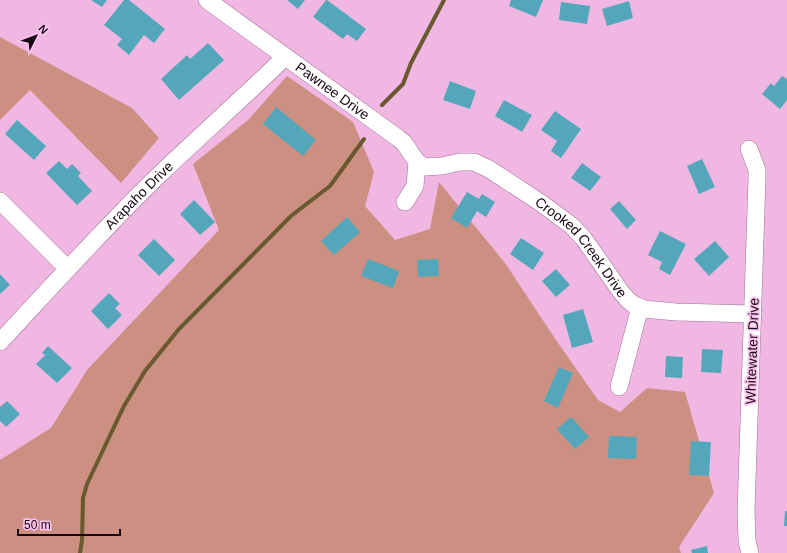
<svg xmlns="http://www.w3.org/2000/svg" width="787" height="553" viewBox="0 0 787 553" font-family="Arial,sans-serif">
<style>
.green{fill:#cb9081}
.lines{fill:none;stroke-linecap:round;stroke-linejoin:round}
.stream{stroke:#695830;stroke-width:4}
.building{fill:#54a7bb}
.minor-casing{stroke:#a26e96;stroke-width:18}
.minor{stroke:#fff;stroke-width:17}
.labels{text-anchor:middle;stroke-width:3.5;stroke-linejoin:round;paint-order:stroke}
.street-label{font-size:14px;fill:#160513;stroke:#fdc4ef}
</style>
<rect width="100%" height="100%" fill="#f0b7e2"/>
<g class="green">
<path d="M0 37 132 108 159 138 121 183 30 90 0 120Z"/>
<path d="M287 76 353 122 374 172 365 206 395 240 430 229 439 182 505 263 556 340 598 400 620 412 647 388 685 392 714 493 679 547 681 553H0V460L51 428 87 370 219 230 193 164 248 120Z"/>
</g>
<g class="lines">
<g class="stream">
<path d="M382 105 403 84 411 63 444 0"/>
<path d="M80 553 82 540 83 498 87 484 124 406 145 371 179 329 291 216 330 186 364 139"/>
</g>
</g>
<g class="building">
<path d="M91 0H107L102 7Z"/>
<path d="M124 0H129L165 29 154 43 144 35 129 55 117 45 122 39 104 25Z"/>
<path d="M287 0H305L298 9Z"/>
<path d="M326 0H327L366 29 357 41 347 34 343 39 313 17Z"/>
<path d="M511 0H543L536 17 509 6Z"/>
<path d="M629 1 633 18 607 26 602 9Z"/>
<path d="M561 2 590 6 587 24 559 20Z"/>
<path d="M208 43 224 60 179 100 161 79 187 55 190 59Z"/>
<path d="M782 76 787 79V100L780 109 762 94 771 83 774 86Z"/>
<path d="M450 81 476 91 470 109 443 100Z"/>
<path d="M504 100 532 115 522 132 495 116Z"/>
<path d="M276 107 316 140 303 156 263 124Z"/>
<path d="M555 111 581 129 561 158 551 151 557 141 541 130Z"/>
<path d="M17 120 46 146 34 160 5 134Z"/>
<path d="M702 159 715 187 699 194 687 166Z"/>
<path d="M59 161 67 169 72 164 81 173 78 176 92 191 77 205 46 173Z"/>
<path d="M582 163 601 177 590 191 571 178Z"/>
<path d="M467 192 479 199 482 194 495 202 486 217 477 211 467 228 451 218Z"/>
<path d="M194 200 215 222 200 235 180 214Z"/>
<path d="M619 201 636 220 627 229 610 209Z"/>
<path d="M347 217 360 232 334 255 321 241Z"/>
<path d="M660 231 686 244 670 275 659 269 662 262 648 255Z"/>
<path d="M521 238 544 253 533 270 510 254Z"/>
<path d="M154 239 175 260 159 276 138 255Z"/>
<path d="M715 241 729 257 709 276 694 259Z"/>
<path d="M368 259 399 271 393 288 361 276Z"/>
<path d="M438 259 439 276 418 277 417 260Z"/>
<path d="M556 269 570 285 556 297 542 281Z"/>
<path d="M0 274 10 285 0 294Z"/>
<path d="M109 293 120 304 115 308 122 315 108 329 91 311Z"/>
<path d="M583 309 593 342 572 348 563 315Z"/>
<path d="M48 346 72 368 57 383 36 364 45 355 42 353Z"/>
<path d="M702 349 723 350 721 373 701 372Z"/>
<path d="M666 356 683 357 682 378 665 377Z"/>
<path d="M559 367 573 373 558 408 544 401Z"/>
<path d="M7 401 20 414 6 427 0 421V407Z"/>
<path d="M571 417 589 437 575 449 557 429Z"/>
<path d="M609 436 637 437 636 459 608 458Z"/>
<path d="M691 441 711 442 709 476 689 475Z"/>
<path d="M785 511H787V526H784Z"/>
<path d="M707 546 708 553H692L691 550Z"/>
</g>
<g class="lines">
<defs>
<g id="minor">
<path id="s1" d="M207 0 398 138 404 143 417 162 415 186 405 202"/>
<path d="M749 149 757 170V178L746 512 747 541 750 553"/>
<path id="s2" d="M417 162 425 167 442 166 460 162H474L489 169 541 203 572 226 584 239 621 292 628 300 634 305 644 309 676 312 753 314"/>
<path d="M0 201 68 269"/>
<path id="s3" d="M0 342C52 286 104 228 159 175 201 135 244 97 285 57"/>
<path d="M619 387 640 307"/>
</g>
</defs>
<use href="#minor" class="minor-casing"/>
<use href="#minor" class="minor"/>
</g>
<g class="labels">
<g class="street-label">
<text dy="5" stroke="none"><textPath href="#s1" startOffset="155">Pawnee Drive</textPath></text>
<text dy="5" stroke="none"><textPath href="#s3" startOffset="202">Arapaho Drive</textPath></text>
<text dy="5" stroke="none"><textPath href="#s2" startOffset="198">Crooked Creek Drive</textPath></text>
<text transform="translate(752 351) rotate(-88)" y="5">Whitewater Drive</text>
</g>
</g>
<g transform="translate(36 36) rotate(48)" stroke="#fdc4ef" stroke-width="3" paint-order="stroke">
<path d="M0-3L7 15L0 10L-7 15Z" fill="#160513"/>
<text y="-6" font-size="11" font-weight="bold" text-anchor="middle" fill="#160513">N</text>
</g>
<path d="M18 529v6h102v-6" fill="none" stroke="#160513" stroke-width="2"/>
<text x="24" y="529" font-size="12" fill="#160513" stroke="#fdc4ef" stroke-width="3" paint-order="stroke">50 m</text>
</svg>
